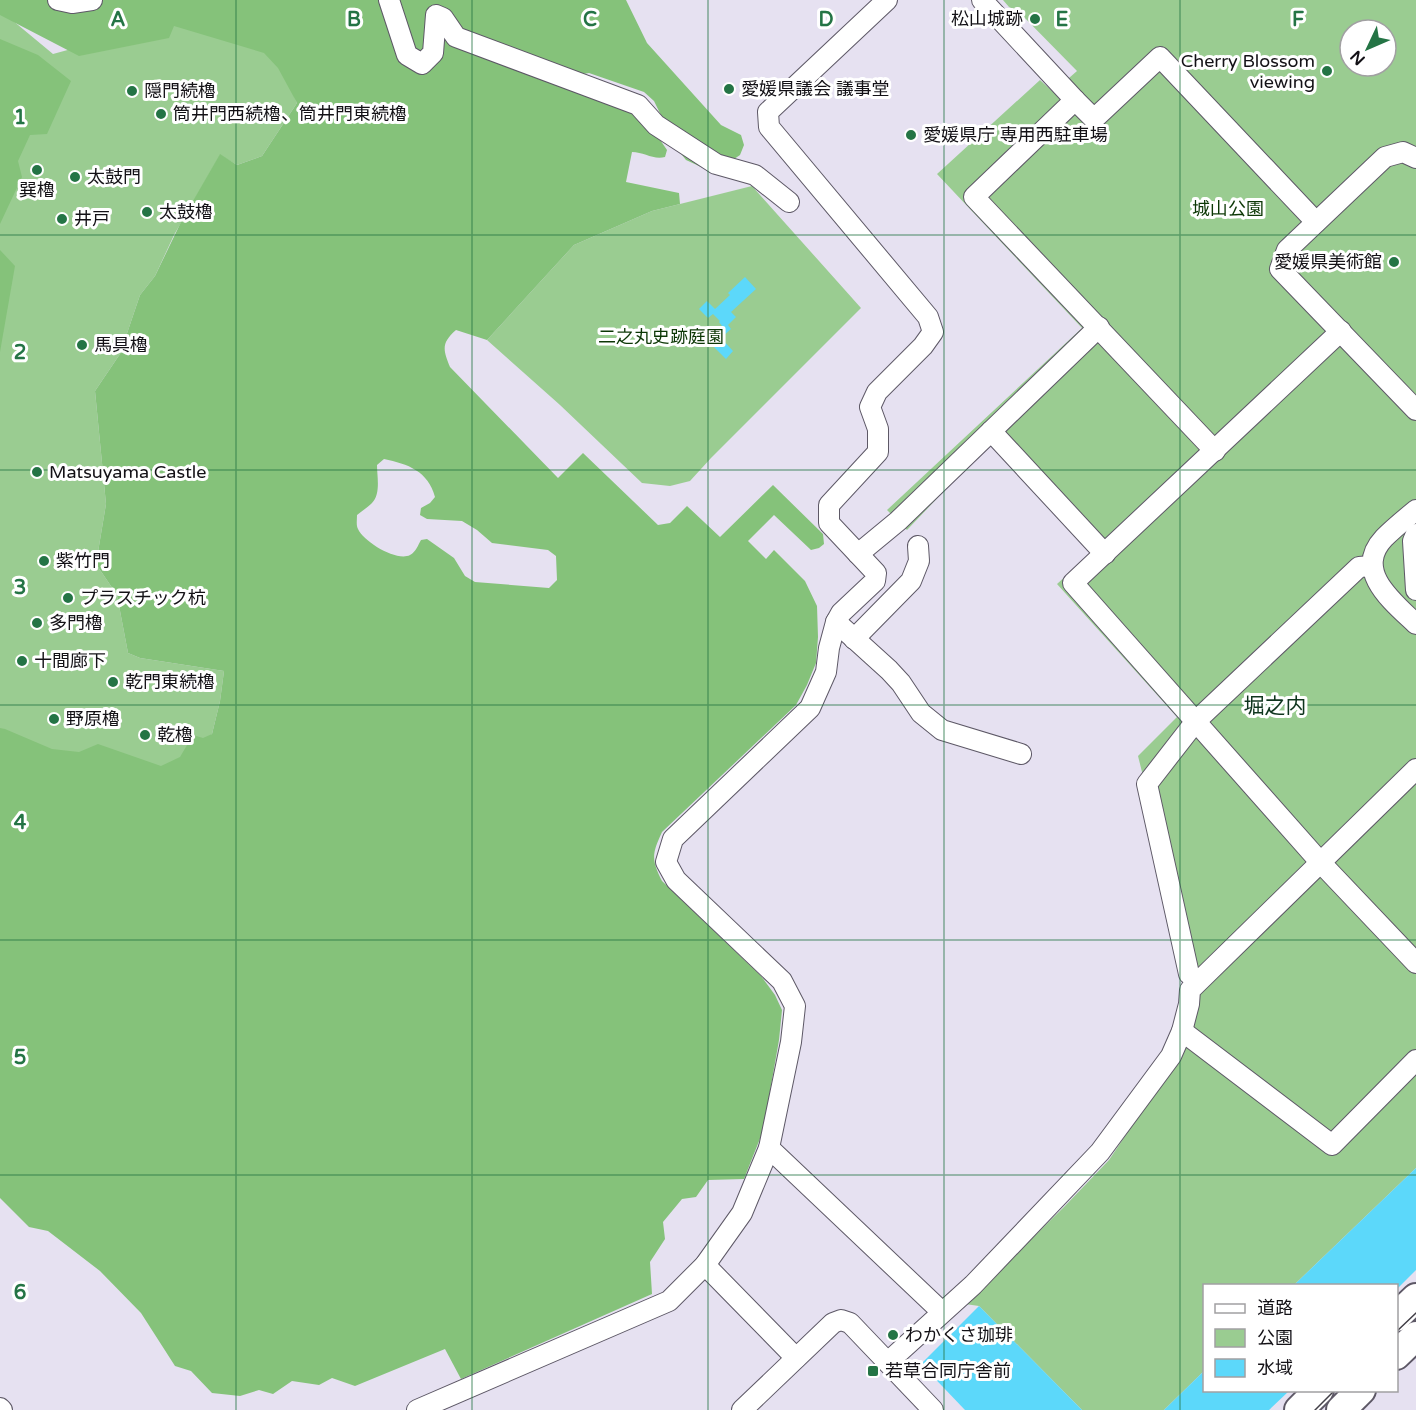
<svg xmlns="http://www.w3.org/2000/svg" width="1416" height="1410" viewBox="0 0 1416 1410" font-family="'Varela Round','Noto Sans JP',sans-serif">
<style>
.green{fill:#9acc91;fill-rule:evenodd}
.forest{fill:#85c27a;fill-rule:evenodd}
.water{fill:#5cd8fa}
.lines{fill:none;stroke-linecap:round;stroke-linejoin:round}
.minor-casing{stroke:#5d5866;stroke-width:22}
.highway-casing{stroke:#5d5866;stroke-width:32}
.minor{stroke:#fff;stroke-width:20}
.highway{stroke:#fff;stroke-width:28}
.tram{stroke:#413e46;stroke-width:1.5}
.grid{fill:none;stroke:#247445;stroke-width:1.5;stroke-opacity:0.55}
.poi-dot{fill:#247445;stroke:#fff;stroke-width:2}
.labels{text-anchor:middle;stroke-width:6;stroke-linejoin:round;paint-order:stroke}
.poi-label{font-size:18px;fill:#131116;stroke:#fff;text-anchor:start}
.park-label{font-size:18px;fill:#0c3705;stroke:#fff}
.quarter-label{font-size:21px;fill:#0f351e;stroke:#fff}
.grid-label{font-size:20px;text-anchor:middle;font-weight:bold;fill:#247445;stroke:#fff;stroke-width:6;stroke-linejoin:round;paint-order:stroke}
</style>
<rect width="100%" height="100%" fill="#e6e1f1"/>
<g class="green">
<path d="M1003 0H1416V1168L1294 1285 1204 1286V1371L1164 1410H1082L979 1306 965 1304 1064 1207 1109 1160 1184 1048 1183 992 1187 951 1138 756 1177 717 1057 584 1091 553 990 443 907 530 887 510 1082 328 937 174 1040 80 1053 92 1077 71 1018 11 1009 7ZM1350 30H1386V66H1350Z"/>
<path d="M0 10 53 54 177 20 269 42 297 103 262 156 237 165 220 155 174 235 155 276 140 295 120 354 95 391 106 504 96 564 117 595 128 653 140 658 224 671 220 701 212 734 168 777 50 752 0 740Z"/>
<path d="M752 186 861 308 711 458 690 481 670 486 642 483 560 405 487 340 574 245 652 211Z"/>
</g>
<g class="forest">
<path d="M0 0H626L647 43 721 125 741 135 744 145 740 155 718 170 712 172 686 160 678 150 654 101 644 92 589 73 583 74 579 79 634 111 652 128 667 150 665 157C653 160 644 152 632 152L626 182 679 193 680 204 652 211 574 245 487 340 456 330C441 343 443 350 450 367L558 478 583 453 658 525 670 523 687 506 720 537 773 485 823 534 824 544 819 548 811 550 774 515 748 541 766 559 774 550 805 581 817 606 818 637 816 663 807 685 796 705 662 832C652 854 651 859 662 881L761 976 775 995 782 1010 779 1040 763 1131 744 1179 708 1180 696 1197 682 1199 663 1222 665 1239 650 1262 652 1294 461 1379 445 1349 355 1386 332 1378 319 1385 292 1381 273 1394 259 1390 240 1396 212 1393 191 1371 175 1366 141 1313 100 1271 48 1231 29 1227 0 1198V728L5 729 52 749 79 752 98 744 161 766 180 757 193 735 203 738 212 734 220 701 224 671 140 658 128 653 117 595 96 564 106 504 95 391 120 354 140 295 155 276 182 220 220 154 237 165 262 156 297 103 278 68 264 53 174 26 169 38 79 56 0 15ZM384 459C408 464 428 471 435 497L430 503 421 508 420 515 427 519 462 521 477 530 492 543 548 550 556 556 557 580 549 588 475 582 465 576 454 558 427 539 421 540C418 545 416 552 410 555 397 562 364 542 358 529 356 525 357 520 357 515 362 511 368 507 372 503 381 494 377 476 377 465Z"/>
<path d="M0 39 38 55 71 81 47 134 30 135 18 161 22 177 0 224Z"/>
<path d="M0 250 15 266 0 352Z"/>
</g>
<g class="water">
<path d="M745 277 756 289 731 312 736 317 728 325 731 329 721 338 733 351 726 359 713 346 711 347 702 338 710 330 714 334 722 326 719 322 720 321 713 314 708 318 699 309 707 301 715 309 730 295 728 293Z"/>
<path d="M1416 1168V1270L1397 1289 1396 1286 1294 1285Z"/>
<path d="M979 1306 1082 1410H965L921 1364Z"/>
<path d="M1204 1371V1390L1289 1391 1269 1410H1164Z"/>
</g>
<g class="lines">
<defs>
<g id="minor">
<path d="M58 0 72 3 92 0"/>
<path d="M389 0 407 55 422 64 433 53 436 15 443 18 456 37 638 105 656 125 716 164 755 175 789 202"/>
<path d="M982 0 1075 100"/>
<path d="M1416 158 1403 152 1385 157 1287 250 1280 269 1416 410"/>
<path d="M1341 331 1073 583 1321 863 1416 963"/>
<path d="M991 431 1105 554"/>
<path d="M1215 451 974 197 1075 100 1094 119 1160 57 1316 222"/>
<path d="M1416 510C1405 519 1394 528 1384 538 1353 571 1393 602 1416 624"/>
<path d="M1416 534 1413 541 1416 590"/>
<path d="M858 554 898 521 1099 327"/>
<path d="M836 622 889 670 901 683 921 713 942 730 1021 754"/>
<path d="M854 639 911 581 919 561 918 546"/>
<path d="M1189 974 1147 784 1196 721 1359 567 1372 566"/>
<path d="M1182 1031 1332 1145 1416 1060"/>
<path d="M769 1148 942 1312"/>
<path d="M705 1265 796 1358"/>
<path d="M888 1362 973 1285 1100 1152 1171 1056 1182 1031 1189 1004 1190 990 1416 769"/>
<path d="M0 1408 2 1410"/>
<path d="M417 1410 669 1301 705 1265 742 1213 769 1148 791 1042 795 1006 782 981 676 880 666 862 673 839 810 708 826 672 829 648 836 622 841 613 875 581 876 573 829 523V505L878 452V429L870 407 877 392 923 346 933 332 928 317 769 127 768 112 887 0"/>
<path d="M742 1410 833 1323 841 1320 850 1323 933 1410"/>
</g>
<g id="highway">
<path d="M1396 1317 1416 1298"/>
<path d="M1396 1355 1416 1336"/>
<path d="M1299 1410 1319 1390"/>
<path d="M1341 1410 1361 1390"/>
</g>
</defs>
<use href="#minor" class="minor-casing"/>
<use href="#highway" class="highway-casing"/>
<use href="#minor" class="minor"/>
<use href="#highway" class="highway"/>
<g class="tram">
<path d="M1396 1332 1416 1313"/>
<path d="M1315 1410 1335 1390"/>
</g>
</g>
<path class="grid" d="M236 0V1410M472 0V1410M708 0V1410M944 0V1410M1180 0V1410M0 235H1416M0 470H1416M0 705H1416M0 940H1416M0 1175H1416"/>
<g class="poi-dot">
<circle cx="1035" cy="19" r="6"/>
<circle cx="1327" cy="71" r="6"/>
<circle cx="729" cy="89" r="6"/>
<circle cx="132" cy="91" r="6"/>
<circle cx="161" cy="114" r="6"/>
<circle cx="911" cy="135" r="6"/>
<circle cx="37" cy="170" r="6"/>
<circle cx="75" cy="177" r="6"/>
<circle cx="147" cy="212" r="6"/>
<circle cx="62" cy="219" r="6"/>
<circle cx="1394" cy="262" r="6"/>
<circle cx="82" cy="345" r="6"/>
<circle cx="37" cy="472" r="6"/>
<circle cx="44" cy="561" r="6"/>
<circle cx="68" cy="598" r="6"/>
<circle cx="37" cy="623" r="6"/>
<circle cx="22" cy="661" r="6"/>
<circle cx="113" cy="682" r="6"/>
<circle cx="54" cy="719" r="6"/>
<circle cx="145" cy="735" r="6"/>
<circle cx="893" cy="1335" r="6"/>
<rect x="867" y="1365" width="12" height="12" rx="3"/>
</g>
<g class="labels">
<g class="poi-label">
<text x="1023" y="25" text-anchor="end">松山城跡</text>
<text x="1315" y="67" text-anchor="end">Cherry Blossom<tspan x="1315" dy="21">viewing</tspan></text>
<text x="741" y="95">愛媛県議会 議事堂</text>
<text x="144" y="97">隠門続櫓</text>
<text x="173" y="120">筒井門西続櫓、筒井門東続櫓</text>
<text x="923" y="141">愛媛県庁 専用西駐車場</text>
<text x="87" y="183">太鼓門</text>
<text x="37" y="196" text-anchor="middle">巽櫓</text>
<text x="159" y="218">太鼓櫓</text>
<text x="74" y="225">井戸</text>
<text x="1382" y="268" text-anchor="end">愛媛県美術館</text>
<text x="94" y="351">馬具櫓</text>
<text x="49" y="478">Matsuyama Castle</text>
<text x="56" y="567">紫竹門</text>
<text x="80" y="604">プラスチック杭</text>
<text x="49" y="629">多門櫓</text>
<text x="34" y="667">十間廊下</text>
<text x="125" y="688">乾門東続櫓</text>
<text x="66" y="725">野原櫓</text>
<text x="157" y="741">乾櫓</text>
<text x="905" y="1341">わかくさ珈琲</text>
<text x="885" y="1377">若草合同庁舎前</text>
</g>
<g class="park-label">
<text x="1228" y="215">城山公園</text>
<text x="661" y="343">二之丸史跡庭園</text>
</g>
<g class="quarter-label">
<text x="1275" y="713">堀之内</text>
</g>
</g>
<g class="grid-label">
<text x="118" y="26">A</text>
<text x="354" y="26">B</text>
<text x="590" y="26">C</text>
<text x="826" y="26">D</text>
<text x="1062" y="26">E</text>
<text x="1298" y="26">F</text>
<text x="20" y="124">1</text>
<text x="20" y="359">2</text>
<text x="20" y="594">3</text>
<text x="20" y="829">4</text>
<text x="20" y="1064">5</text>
<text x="20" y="1299">6</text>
</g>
<rect x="1203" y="1284" width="195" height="108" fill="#ffffff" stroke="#a1a0a2" stroke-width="1.5"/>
<rect x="1215" y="1304" width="30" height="9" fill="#ffffff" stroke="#a1a0a2" stroke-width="1.5"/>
<text x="1257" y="1314" font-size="18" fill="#131116">道路</text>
<rect x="1215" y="1329" width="30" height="18" fill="#9acc91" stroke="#a1a0a2" stroke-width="1.5"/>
<text x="1257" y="1344" font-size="18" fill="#131116">公園</text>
<rect x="1215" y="1359" width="30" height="18" fill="#5cd8fa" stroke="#a1a0a2" stroke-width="1.5"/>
<text x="1257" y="1374" font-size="18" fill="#131116">水域</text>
<g transform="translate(1368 48) rotate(226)"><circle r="28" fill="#ffffff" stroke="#a1a0a2" stroke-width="1.5"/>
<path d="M0-4.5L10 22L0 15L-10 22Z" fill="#247445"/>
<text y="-9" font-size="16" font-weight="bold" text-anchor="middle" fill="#131116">N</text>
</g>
</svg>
